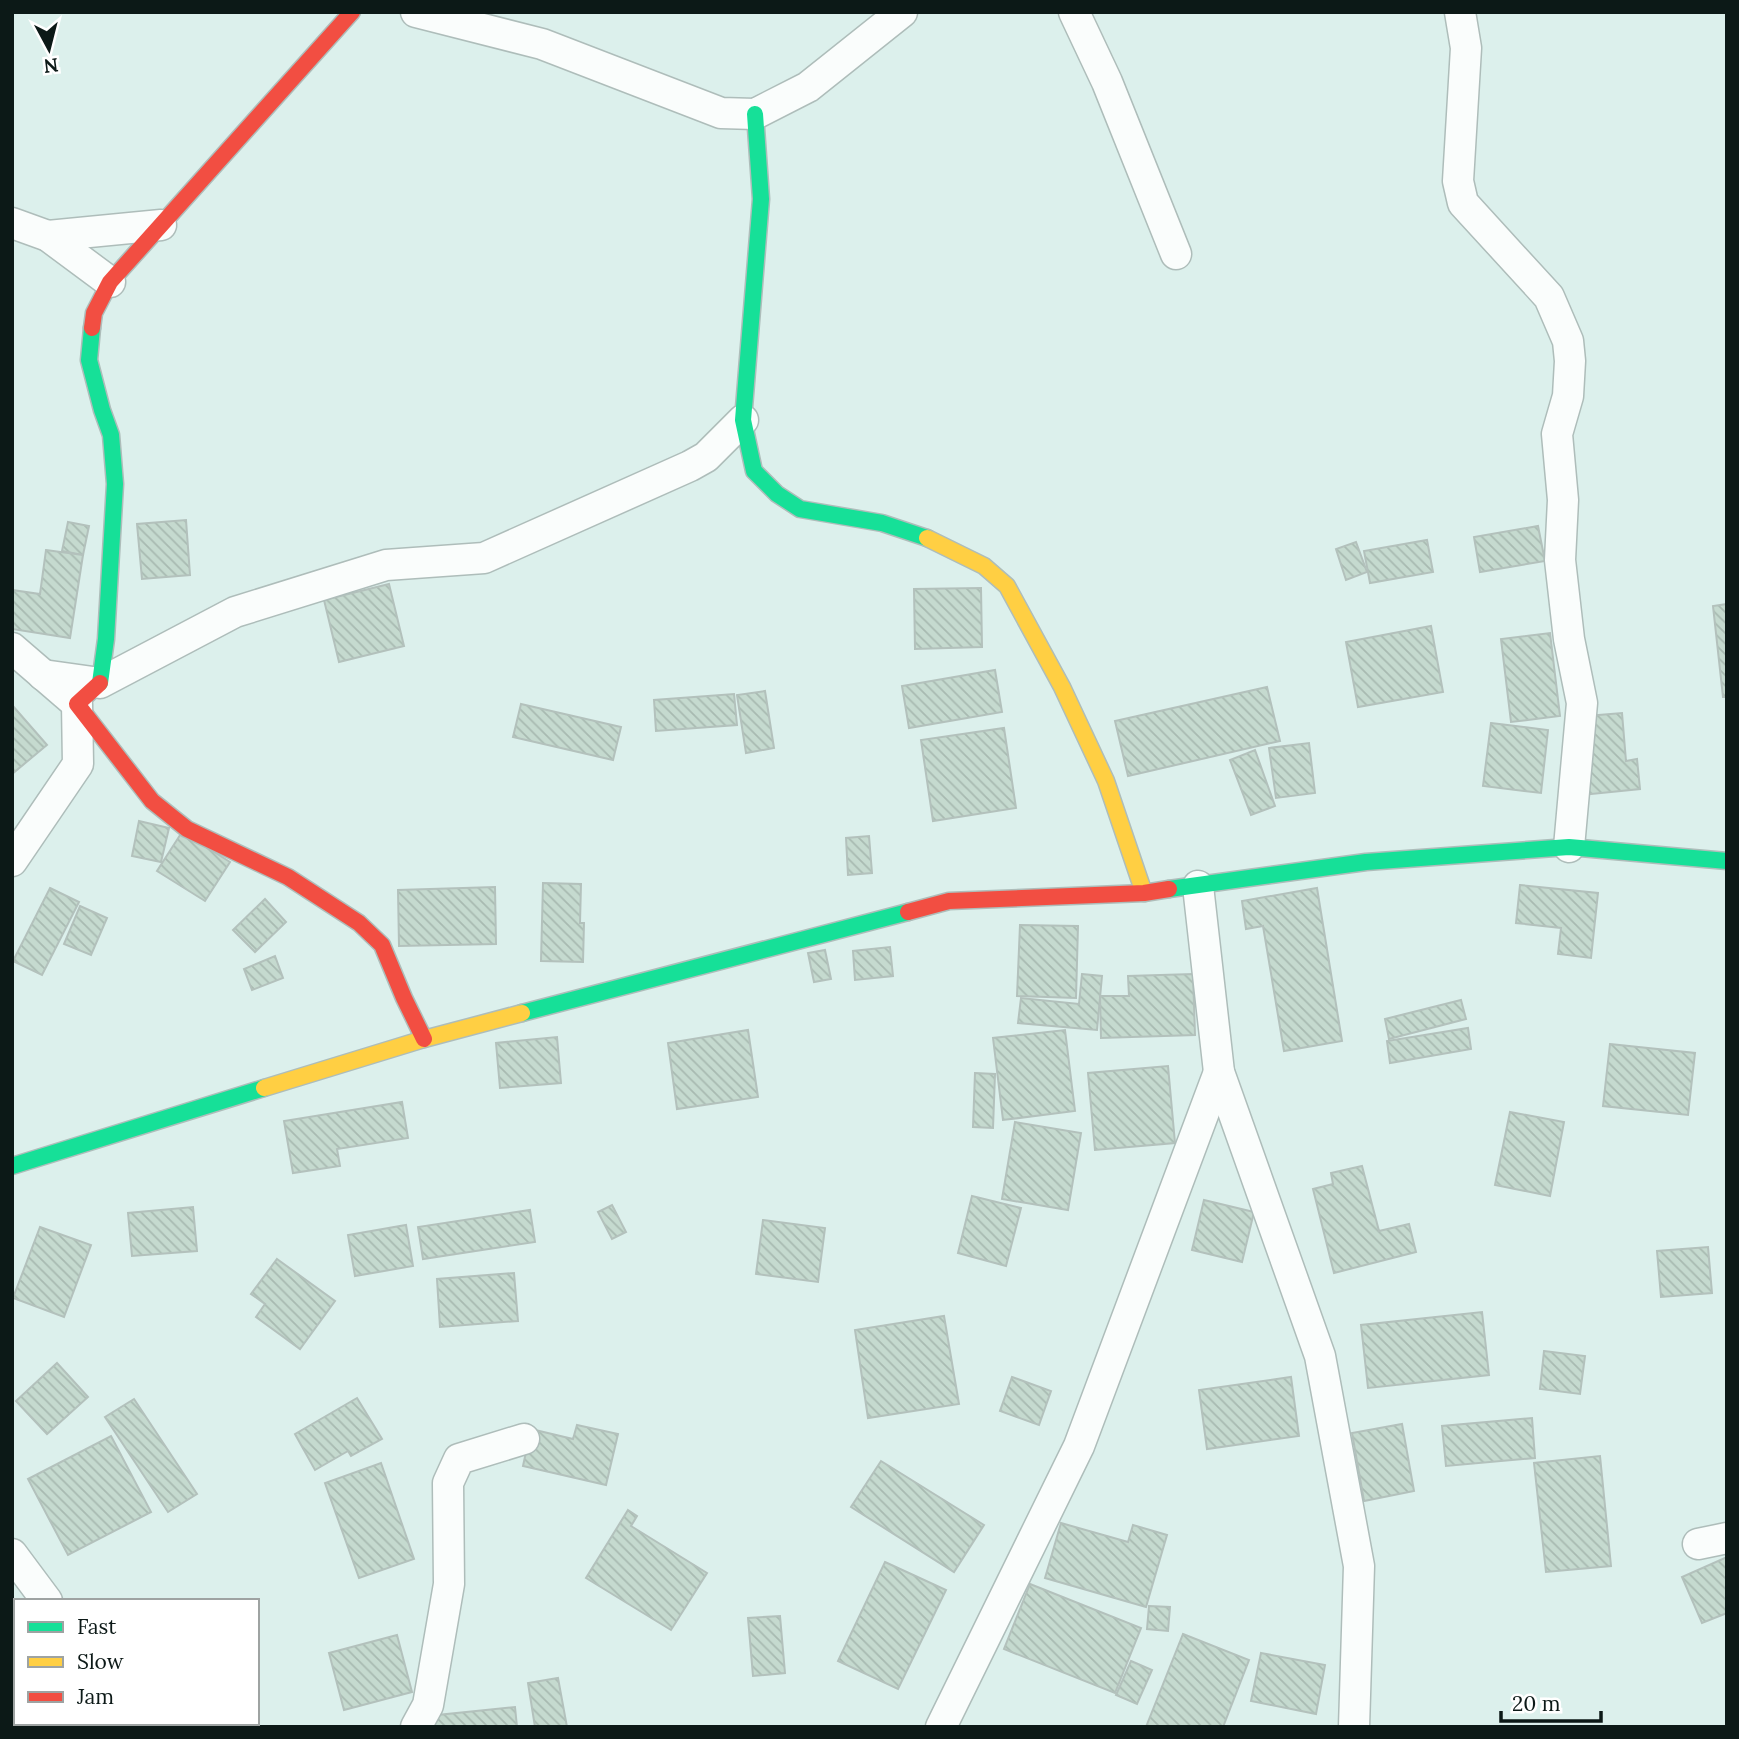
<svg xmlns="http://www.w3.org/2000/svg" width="1739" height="1739" viewBox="0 0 1739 1739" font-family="Lora,serif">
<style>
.building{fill:url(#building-back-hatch);stroke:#b3c1bc;stroke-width:2}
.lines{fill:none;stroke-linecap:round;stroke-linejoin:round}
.street-casing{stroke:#aebdba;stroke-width:33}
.fast-casing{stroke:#aebdba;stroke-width:19}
.slow-casing{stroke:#aebdba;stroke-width:19}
.jam-casing{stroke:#aebdba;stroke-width:19}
.street{stroke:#fafdfc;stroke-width:30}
.fast{stroke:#16e098;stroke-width:16}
.slow{stroke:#ffcf43;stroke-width:16}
.jam{stroke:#f24e42;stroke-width:16}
</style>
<defs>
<pattern id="building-back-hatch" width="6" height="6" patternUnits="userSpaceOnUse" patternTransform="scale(1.75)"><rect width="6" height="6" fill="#c5dacf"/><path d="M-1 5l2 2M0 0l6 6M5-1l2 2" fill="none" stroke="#a8bab1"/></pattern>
</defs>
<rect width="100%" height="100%" fill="#dcf0ec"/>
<g class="building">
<path d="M186 520 190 575 142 579 137 524Z"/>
<path d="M68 522 89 526 83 555 62 551Z"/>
<path d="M1538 526 1545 561 1480 572 1474 537Z"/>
<path d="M1427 540 1433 572 1370 583 1364 551Z"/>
<path d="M1356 542 1367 572 1346 580 1336 549Z"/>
<path d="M46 550 83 555 70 638 12 629V590L40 594Z"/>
<path d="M389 584 404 646 339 662 324 600Z"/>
<path d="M981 588 982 647 915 649 914 589Z"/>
<path d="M1727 604V697H1723L1713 606Z"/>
<path d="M1431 626 1443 692 1358 707 1346 642Z"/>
<path d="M1550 633 1560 716 1511 722 1501 639Z"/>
<path d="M995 670 1002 712 909 728 902 686Z"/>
<path d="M1267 687 1280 741 1128 776 1115 721Z"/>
<path d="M765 691 774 748 746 753 737 695Z"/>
<path d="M734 694 737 725 656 731 654 700Z"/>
<path d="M521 704 621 727 613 760 513 737Z"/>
<path d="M12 705 47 745 12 774Z"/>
<path d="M1622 713 1626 761 1637 759 1640 789 1582 795 1580 767 1592 766 1587 716Z"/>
<path d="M1491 723 1548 730 1541 793 1483 786Z"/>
<path d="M1004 728 1016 808 933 821 921 740Z"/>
<path d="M1309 743 1315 793 1276 798 1269 748Z"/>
<path d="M1255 750 1275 806 1251 815 1230 760Z"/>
<path d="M139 821 169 828 161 862 132 856Z"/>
<path d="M182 832 230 862 205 901 157 871Z"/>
<path d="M869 836 872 873 848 875 846 838Z"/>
<path d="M543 883 581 884 580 923H584L583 962 541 961Z"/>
<path d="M1520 885 1598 893 1591 958 1558 954 1561 928 1516 923Z"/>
<path d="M495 887 496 944 399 946 398 890Z"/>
<path d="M50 888 79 902 42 975 13 961Z"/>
<path d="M1317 888 1342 1041 1284 1051 1263 926 1246 929 1242 901Z"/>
<path d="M265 899 286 922 255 952 233 930Z"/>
<path d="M80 906 107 918 91 955 64 944Z"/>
<path d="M1020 925 1078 926 1076 998 1017 996Z"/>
<path d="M890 947 893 976 855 980 853 951Z"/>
<path d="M825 950 831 979 814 982 808 953Z"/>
<path d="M275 956 283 978 252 990 244 969Z"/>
<path d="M1082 974 1102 976 1097 1030 1018 1023 1021 998 1079 1004Z"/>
<path d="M1193 974 1195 1035 1101 1038 1100 996H1129L1128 976Z"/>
<path d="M1461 1000 1466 1019 1389 1039 1385 1019Z"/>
<path d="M1468 1028 1471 1049 1390 1063 1387 1041Z"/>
<path d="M748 1030 758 1097 677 1109 668 1043Z"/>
<path d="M1065 1030 1075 1111 1003 1120 993 1038Z"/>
<path d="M557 1037 561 1083 500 1088 496 1043Z"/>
<path d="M1610 1044 1695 1053 1688 1115 1603 1106Z"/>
<path d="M1168 1066 1175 1143 1095 1150 1088 1073Z"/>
<path d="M975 1073 995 1074 993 1128 973 1127Z"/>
<path d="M402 1102 408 1138 337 1149 340 1166 293 1173 284 1121Z"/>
<path d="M1510 1112 1564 1122 1550 1196 1495 1185Z"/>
<path d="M1015 1122 1081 1133 1068 1210 1002 1199Z"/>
<path d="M1362 1166 1379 1231 1409 1224 1416 1252 1334 1273 1313 1189 1333 1184 1331 1173Z"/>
<path d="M972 1196 1021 1208 1006 1266 958 1253Z"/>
<path d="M1204 1200 1254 1212 1242 1262 1192 1250Z"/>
<path d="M612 1205 626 1232 612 1239 598 1212Z"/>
<path d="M193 1207 197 1251 132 1256 128 1213Z"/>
<path d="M530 1210 535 1242 423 1259 418 1227Z"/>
<path d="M763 1220 825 1228 818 1282 756 1274Z"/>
<path d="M406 1225 413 1266 355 1276 348 1235Z"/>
<path d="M40 1227 91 1245 64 1317 13 1298Z"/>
<path d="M1708 1247 1712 1293 1661 1297 1657 1251Z"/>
<path d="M277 1259 335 1301 300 1349 256 1317 265 1304 251 1294Z"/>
<path d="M514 1273 518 1321 440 1327 437 1279Z"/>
<path d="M1482 1312 1489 1375 1368 1388 1361 1325Z"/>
<path d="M944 1316 959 1404 868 1418 855 1330Z"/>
<path d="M1544 1351 1585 1356 1580 1394 1540 1389Z"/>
<path d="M57 1363 88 1397 47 1434 16 1401Z"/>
<path d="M1012 1377 1051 1391 1039 1425 1000 1411Z"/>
<path d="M1291 1377 1299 1436 1207 1449 1199 1390Z"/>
<path d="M357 1398 382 1439 351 1456 348 1451 315 1470 295 1434Z"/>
<path d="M134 1399 197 1494 168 1512 105 1417Z"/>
<path d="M1532 1418 1535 1458 1446 1466 1442 1426Z"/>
<path d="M1402 1424 1414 1491 1364 1501 1352 1433Z"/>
<path d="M577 1425 618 1434 606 1485 523 1466 531 1429 573 1439Z"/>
<path d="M111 1436 151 1512 68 1555 28 1479Z"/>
<path d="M1600 1456 1611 1566 1546 1572 1534 1463Z"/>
<path d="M881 1461 984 1525 954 1572 851 1507Z"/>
<path d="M381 1463 414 1559 359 1578 325 1483Z"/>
<path d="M628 1510 637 1516 631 1526 707 1573 671 1630 586 1578Z"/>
<path d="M1061 1523 1128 1542 1133 1525 1167 1535 1146 1607 1045 1578Z"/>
<path d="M1727 1557V1613L1702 1623 1682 1577Z"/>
<path d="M885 1562 946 1590 898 1689 838 1661Z"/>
<path d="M1030 1584 1141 1628 1115 1693 1004 1649Z"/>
<path d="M1149 1606 1170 1607 1168 1631 1147 1629Z"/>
<path d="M780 1616 785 1673 753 1676 748 1618Z"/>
<path d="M1183 1634 1249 1660 1223 1727H1146Z"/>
<path d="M397 1635 412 1692 344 1710 329 1653Z"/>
<path d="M1261 1653 1325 1665 1316 1714 1251 1701Z"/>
<path d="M1131 1661 1152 1670 1137 1704 1116 1695Z"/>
<path d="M16 1674V1723H86V1727H12V1675Z"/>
<path d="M558 1678 567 1727H535L528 1683Z"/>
<path d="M515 1707 517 1727H429L428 1716Z"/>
<path d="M192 1723H231L233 1727H187Z"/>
</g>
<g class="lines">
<defs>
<g id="street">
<path d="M416 12 542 44 721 113 755 114 808 87 902 12"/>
<path d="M1074 12 1107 82 1176 254"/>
<path d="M1460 12 1466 48 1458 181 1463 203 1549 297 1568 341 1570 361 1568 396 1557 434 1563 500 1560 560 1569 639 1582 703 1569 847"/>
<path d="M12 223 48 236 110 282"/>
<path d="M48 236 161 225"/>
<path d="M12 648 77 704 78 764 12 861"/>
<path d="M43 675 100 683 235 612 386 565 484 558 690 466 706 457 743 420"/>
<path d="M1198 886 1219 1072 1320 1356 1359 1566 1354 1727"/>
<path d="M1698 1544 1727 1538"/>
<path d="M12 1554 47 1601"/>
<path d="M105 1723 106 1727"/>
<path d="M416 1727 428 1705 449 1584 448 1483 459 1459 524 1439"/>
<path d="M941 1727 1079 1446 1219 1072"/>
</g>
<g id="fast">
<path d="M755 114 761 199 743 420 754 471 777 494 800 509 882 523 927 538"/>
<path d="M92 328 89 360 102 410 111 435 115 484 106 639 100 683"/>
<path d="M1169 889 1366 862 1569 847 1727 861"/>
<path d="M522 1013 908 912"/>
<path d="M12 1166 264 1088"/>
</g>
<g id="slow">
<path d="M927 538 984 566 1007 586 1062 687 1106 781 1144 893"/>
<path d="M264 1088 424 1039 522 1013"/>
</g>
<g id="jam">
<path d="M92 328 94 313 110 282 352 12"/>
<path d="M100 683 77 704 152 801 187 829 288 877 359 923 382 945 404 998 424 1039"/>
<path d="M908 912 949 901 1144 893 1169 889"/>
</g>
</defs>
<use href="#street" class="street-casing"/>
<use href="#fast" class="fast-casing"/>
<use href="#slow" class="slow-casing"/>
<use href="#jam" class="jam-casing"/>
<use href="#street" class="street"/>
<use href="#fast" class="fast"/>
<use href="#slow" class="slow"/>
<use href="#jam" class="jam"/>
</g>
<rect width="1739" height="1739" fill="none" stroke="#0c1917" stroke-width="28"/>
<rect x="14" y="1599" width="245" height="126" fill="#ffffff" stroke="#9ea3a2" stroke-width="2"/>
<rect x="28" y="1622" width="35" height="10" fill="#16e098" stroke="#9ea3a2" stroke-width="2"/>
<text x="77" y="1634" font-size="21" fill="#0c1917">Fast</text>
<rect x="28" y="1657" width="35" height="10" fill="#ffcf43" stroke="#9ea3a2" stroke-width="2"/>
<text x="77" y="1669" font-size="21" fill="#0c1917">Slow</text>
<rect x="28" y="1692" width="35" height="10" fill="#f24e42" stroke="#9ea3a2" stroke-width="2"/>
<text x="77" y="1704" font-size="21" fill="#0c1917">Jam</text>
<g transform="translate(49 49) rotate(173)" stroke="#ffffff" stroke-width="5" paint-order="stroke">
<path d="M0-5L12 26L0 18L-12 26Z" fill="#0c1917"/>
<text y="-10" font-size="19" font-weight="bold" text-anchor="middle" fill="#0c1917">N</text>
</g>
<path d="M1501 1711v10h100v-10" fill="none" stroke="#0c1917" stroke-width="3.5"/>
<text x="1512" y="1711" font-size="21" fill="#0c1917" stroke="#ffffff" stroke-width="5" paint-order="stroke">20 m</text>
</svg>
